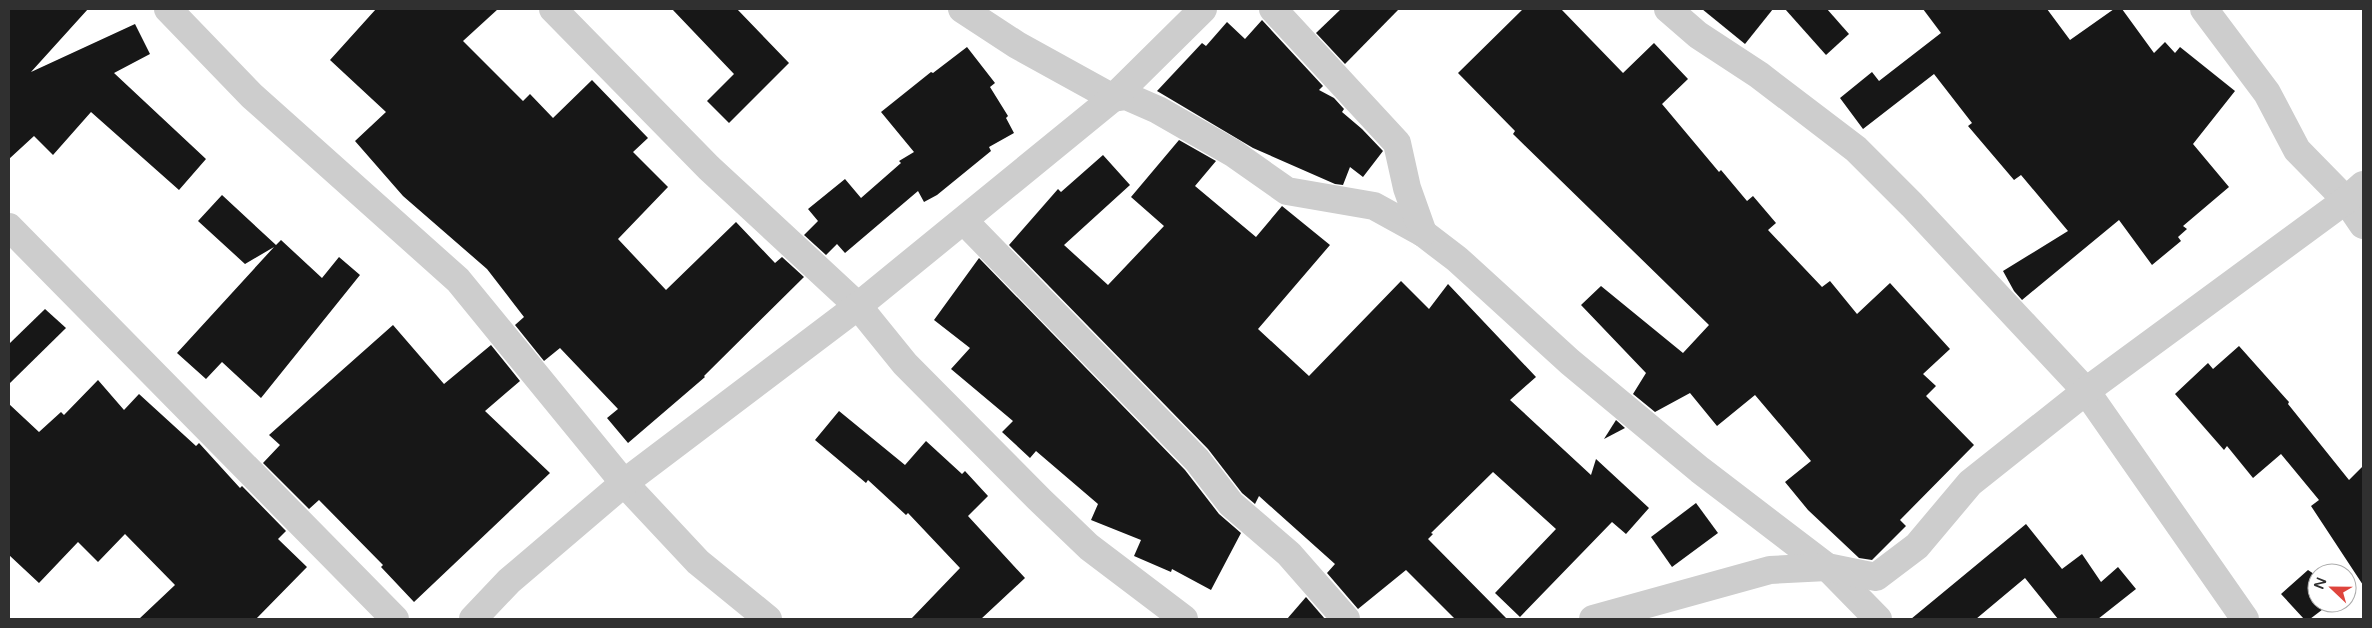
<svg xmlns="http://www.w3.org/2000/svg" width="2372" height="628" viewBox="0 0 2372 628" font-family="'Varela Round',sans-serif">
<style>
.building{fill:#171717}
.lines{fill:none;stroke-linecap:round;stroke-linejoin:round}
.minor{stroke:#cdcdcd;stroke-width:28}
.tertiary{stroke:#cdcdcd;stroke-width:28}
</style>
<rect width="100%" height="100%" fill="#fff"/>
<g class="building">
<path d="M9 9H88L31 72 135 24 150 54 114 73 206 159 179 190 91 112 53 155 34 136 9 159Z"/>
<path d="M376 9H498L463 41 523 101 530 94 553 118 592 80 648 138 633 152 668 187 618 239 666 290 736 222 775 263 782 257 804 277 704 376 705 377 628 443 607 418 618 409 560 348 544 361 515 325 524 317 487 269 403 196 355 141 386 112 330 60Z"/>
<path d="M672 9H737L789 63 729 123 707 101 734 74Z"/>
<path d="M1341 9H1399L1345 64 1316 33Z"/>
<path d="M1523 9H1561L1623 73 1654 43 1688 79 1662 104 1719 172 1721 170 1747 201 1753 196 1776 223 1768 230 1822 287 1830 281 1857 314 1890 283 1950 349 1923 374 1936 386 1926 396 1974 445 1900 520 1906 526 1872 560 1859 558 1808 510 1785 482 1811 461 1755 395 1717 426 1690 393 1655 412 1633 394 1646 373 1581 305 1601 286 1683 353 1709 325 1513 134 1515 131 1458 73Z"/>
<path d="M1702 9H1773L1745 44Z"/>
<path d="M1785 9H1827L1849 34 1826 55Z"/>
<path d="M1923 9H2047L2070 40 2114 9H2122L2154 53 2165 42 2175 53 2180 47 2235 91 2193 144 2229 187 2183 226 2187 229 2178 237 2181 241 2152 265 2119 220 2022 300 2014 291 2003 271 2068 231 2021 175 2014 180 1968 126 1972 123 1934 74 1863 129 1840 98 1872 72 1879 81 1941 33Z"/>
<path d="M1262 20 1323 86 1319 90 1334 98 1344 109 1342 112 1362 129 1383 151 1363 177 1350 167 1343 185 1335 184 1253 148 1157 91 1202 43 1206 46 1227 22 1245 39Z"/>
<path d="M967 47 995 83 990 87 1008 116 1006 118 1014 133 989 147 991 151 937 195 924 202 918 191 845 253 837 244 826 255 804 235 818 221 808 209 845 179 861 198 901 163 899 161 914 152 881 112 931 72 933 73Z"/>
<path d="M1179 140 1216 161 1195 186 1256 237 1282 206 1330 245 1258 329 1309 376 1401 281 1429 309 1448 284 1536 377 1510 400 1591 475 1596 459 1649 508 1626 534 1612 522 1520 617 1495 593 1556 529 1493 472 1431 533 1433 534 1428 539 1507 619H1455L1406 570 1358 609 1327 573 1335 564 1259 496 1255 504 1242 493 1208 449 1009 245 1058 189 1061 192 1103 155 1130 185 1064 245 1108 285 1164 226 1131 197Z"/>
<path d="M222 195 276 245 281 240 322 278 339 257 360 275 261 398 222 362 206 379 177 353 274 247 245 264 198 221Z"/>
<path d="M979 258 1185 470 1219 514 1241 533 1211 590 1172 569 1171 572 1134 556 1141 540 1091 520 1098 504 1036 451 1030 458 1002 432 1013 421 951 369 970 348 934 320Z"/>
<path d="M45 309 66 328 9 384V344Z"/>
<path d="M393 325 444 384 491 345 520 381 485 411 550 473 414 602 381 567 383 565 319 500 309 509 263 463 280 445 269 435Z"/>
<path d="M2239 346 2289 402 2288 404 2349 480 2363 466V585L2311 506 2319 500 2281 454 2253 478 2227 446 2224 450 2175 394 2208 363 2213 369Z"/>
<path d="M98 380 124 410 139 394 196 446 199 443 240 488 242 486 286 531 278 539 307 567 256 619H139L175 585 125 534 98 562 78 542 39 583 9 555V404L39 432 61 412 64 415Z"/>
<path d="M839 411 905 465 926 441 962 474 965 471 988 496 968 516 1025 578 981 619H911L960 568 908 513 906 515 868 480 866 483 815 440Z"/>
<path d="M1616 420 1625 428 1604 439Z"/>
<path d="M1696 503 1718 533 1672 567 1651 537Z"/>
<path d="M2026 524 2062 569 2082 554 2101 582 2118 567 2136 589 2098 619H2058L2025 578 1976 619H1911Z"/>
<path d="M2308 570 2317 576V603H2331L2310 619H2304L2281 594Z"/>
<path d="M1306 597 1325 619H1287Z"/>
</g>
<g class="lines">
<g class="minor">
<path d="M168 9 252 96 458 280 624 483 698 562 768 619"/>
<path d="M553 9 709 168 858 306 905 364 1041 501 1089 547 1184 619"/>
<path d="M962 9 1017 45 1113 98 1126 96 1158 110 1233 153 1287 191 1374 206 1423 233 1457 259 1570 362 1700 470 1827 567 1878 619"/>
<path d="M1273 9 1397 143 1407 188 1423 233"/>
<path d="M1668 9 1698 35 1759 75 1856 149 1912 205 2086 391 2245 619"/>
<path d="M2204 9 2267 93 2297 150 2346 200 2363 225"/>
<path d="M964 221 1197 460 1231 504 1289 554 1346 619"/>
<path d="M9 227 395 619"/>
<path d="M1593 619 1770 570 1827 567 1876 577 1917 546 1970 483 2086 391 2346 200 2363 185"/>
</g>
<path class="tertiary" d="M473 619 509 581 624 483 858 306 1113 98 1203 9"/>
</g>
<rect width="2372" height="628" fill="none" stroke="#303030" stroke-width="20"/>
<g transform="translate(2332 588) rotate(292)"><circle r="24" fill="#ffffff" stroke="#acacac"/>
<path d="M0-4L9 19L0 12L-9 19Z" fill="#de443c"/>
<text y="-8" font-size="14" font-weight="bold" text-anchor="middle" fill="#303030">N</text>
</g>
</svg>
